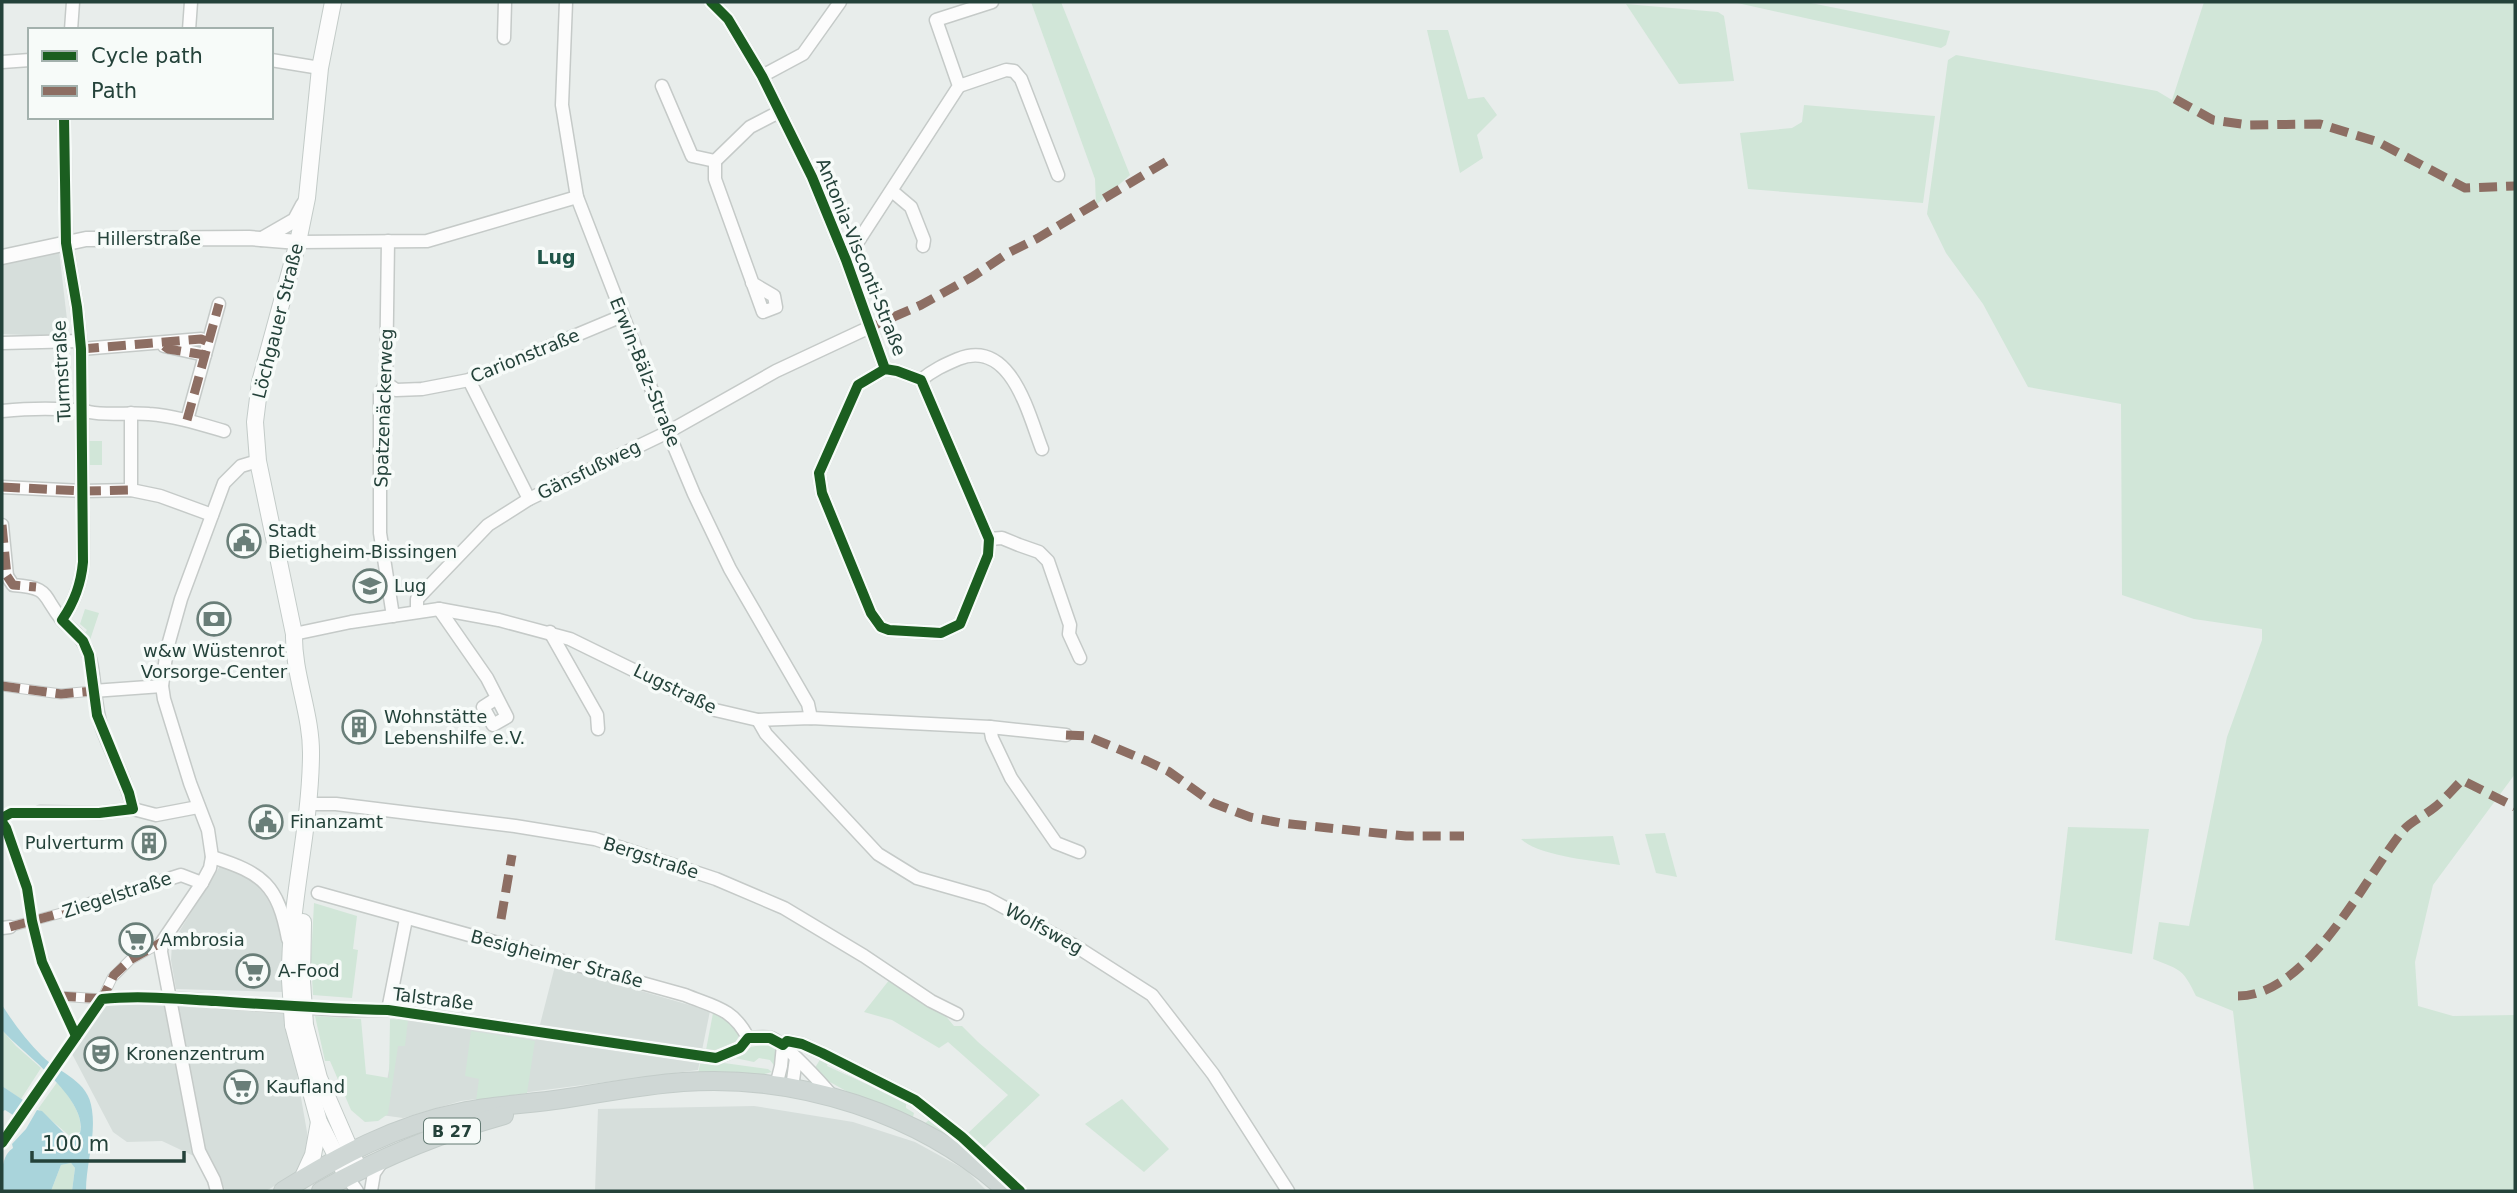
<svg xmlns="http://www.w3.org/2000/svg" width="2517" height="1193" viewBox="0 0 2517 1193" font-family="'DejaVu Sans',sans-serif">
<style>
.built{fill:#d6dedb}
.green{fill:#d1e6d8}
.water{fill:#a9d4db}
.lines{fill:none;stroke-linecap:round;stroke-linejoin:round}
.pedestrian-casing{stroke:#c5cac8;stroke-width:11}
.minor-casing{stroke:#c5cac8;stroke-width:15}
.tertiary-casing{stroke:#c5cac8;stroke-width:17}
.secondary-casing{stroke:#c3cbc8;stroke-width:18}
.primary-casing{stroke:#c3ccc9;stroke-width:20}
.pedestrian{stroke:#fcfcfc;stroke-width:9}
.minor{stroke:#fcfcfc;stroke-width:12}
.tertiary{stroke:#fcfcfc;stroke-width:14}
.secondary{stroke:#fcfcfc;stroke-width:16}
.primary{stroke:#cfd7d5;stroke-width:18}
.secondary-bridge-casing{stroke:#c3cbc8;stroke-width:18;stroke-linecap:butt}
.secondary-bridge{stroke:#fcfcfc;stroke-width:16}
.quiet{stroke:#8d6e63;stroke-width:9;stroke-dasharray:18 9;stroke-linecap:butt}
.cycleway-casing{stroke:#f7fbf9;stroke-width:15}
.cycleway{stroke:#1b5e20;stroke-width:10}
.labels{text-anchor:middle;stroke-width:7;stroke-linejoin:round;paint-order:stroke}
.shield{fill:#f7fbf9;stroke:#637a73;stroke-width:2}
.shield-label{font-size:16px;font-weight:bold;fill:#24423a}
.street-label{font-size:18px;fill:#24423a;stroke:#f7fbf9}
.poi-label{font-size:18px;fill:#24423a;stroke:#f7fbf9;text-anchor:start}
.neighbourhood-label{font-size:19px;font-weight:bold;fill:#1f5548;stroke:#f7fbf9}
</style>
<rect width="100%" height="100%" fill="#e8edeb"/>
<g class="built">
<path d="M59 250 69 337 2 334V262Z"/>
<path d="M220 866 232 868 259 882 270 893 284 926 285 992 176 989 171 960 172 943Z"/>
<path d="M555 966 710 1011 698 1070 461 1101 403 1118 381 1115 398 1018 536 1040Z"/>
<path d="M108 1000 286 1011 307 1132 308 1154 301 1170 266 1191H226L204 1154 196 1157 162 1141 127 1142 113 1132 71 1052Z"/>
<path d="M754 1106 853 1122 915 1142 966 1170 987 1191H595L598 1109Z"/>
</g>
<g class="green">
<path d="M1031 2H1061L1130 175 1096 205 1095 179Z"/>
<path d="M1733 2H1806L1950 31 1946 45 1941 48Z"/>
<path d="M2204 2H2515V774L2433 885 2415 962 2418 1006 2453 1016 2515 1015V1191H2254L2233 1011 2196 996C2183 969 2181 970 2153 959L2159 922 2189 926 2227 737 2262 640V629L2194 619 2122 595 2121 404 2028 387 1983 304 1946 253 1927 214 1948 60 1956 55 2157 91 2172 100Z"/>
<path d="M1626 4 1718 12 1724 16 1734 81 1679 84Z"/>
<path d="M1427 30H1448L1468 99 1484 97 1497 115 1477 135 1483 158 1460 173Z"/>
<path d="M1804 105 1935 116 1923 203 1748 189 1740 133 1792 128 1802 122Z"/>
<rect x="86" y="441" width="16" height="24"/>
<path d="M85 609 99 613 90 640 84 634 87 630 80 624Z"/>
<path d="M2068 827 2149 829 2132 954 2055 940Z"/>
<path d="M1665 833 1677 877 1656 873 1645 834Z"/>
<path d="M1613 836 1620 865C1595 861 1538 856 1521 839Z"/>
<path d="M314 903 357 916 353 949 358 950 352 998 313 995 311 960Z"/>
<path d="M890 979 944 1014 954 1026H962L978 1042 1040 1095 982 1150 966 1135 1008 1095 948 1042 939 1048 892 1020 864 1012Z"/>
<path d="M713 1013 725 1015 739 1033C738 1048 718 1052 706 1050Z"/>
<path d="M315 1016 361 1019 366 1074 389 1078 390 1019 408 1020 405 1046H398L388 1114 378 1121 365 1122 351 1110 330 1061H325Z"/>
<path d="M2 1030 16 1046 41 1068 21 1099 2 1086Z"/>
<path d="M471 1031 535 1041 527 1093 476 1101 479 1079 465 1076Z"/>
<path d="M765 1044 771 1045 777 1051 776 1068 770 1060 759 1058 754 1062 735 1058 751 1047Z"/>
<path d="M821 1058 828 1062 827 1066 906 1102V1108L914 1113 913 1117 924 1124 929 1120 932 1121 973 1151 1007 1181 821 1077 813 1071Z"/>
<path d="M724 1063 768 1069 772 1072 757 1076 698 1074 700 1064Z"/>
<path d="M58 1081C67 1095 84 1114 80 1132L74 1133 71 1137 38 1109Z"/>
<path d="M1122 1099 1169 1149 1144 1172 1085 1124Z"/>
<path d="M71 1163 75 1168 72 1191H51L61 1165Z"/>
</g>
<g class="water">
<path d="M2 1005C14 1024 27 1041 42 1056 60 1074 89 1080 92 1110 96 1137 86 1164 86 1191H72L75 1168 71 1163 61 1165 51 1191H2C2 1175 0 1157 13 1148L12 1144 26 1129 37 1110 42 1111 68 1137 80 1133C89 1099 22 1053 2 1030Z"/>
<path d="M2 1086 23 1100 13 1115 5 1110 2 1112Z"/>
</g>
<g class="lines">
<defs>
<g id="pedestrian">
<path d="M2 686 61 694 93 691"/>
<path d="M2 818 11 813 40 812"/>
<path d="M2 822 6 828 24 881"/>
<path d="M29 898C36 952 54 987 76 1036"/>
<path d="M10 927 72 910"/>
<path d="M58 996 102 999 124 997"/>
<path d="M120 996 169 998"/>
<path d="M2 1143 102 999 112 978 130 960 162 942"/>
</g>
<g id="minor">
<path d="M566 2 562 105 577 197 668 432 694 494 730 569 808 704 811 718"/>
<path d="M711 2 728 19 762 76 812 177 846 260 885 369 897 371 921 380 989 539 988 555 960 624 941 633 889 630 881 627 871 613 822 493 819 473 858 385 885 369"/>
<path d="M71 30 73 2"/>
<path d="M189 30 191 2"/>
<path d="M504 38 505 2"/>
<path d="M271 60 320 68"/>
<path d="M2 62 30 60"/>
<path d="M762 76 803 54 840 2"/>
<path d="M662 86 692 156 715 161V179L763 312 776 307 774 296 752 283"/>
<path d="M959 86 1006 70 1014 71 1021 79 1058 175"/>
<path d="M715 161 750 127 779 112"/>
<path d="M892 191 911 207 924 240 923 246"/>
<path d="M388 241 386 383 380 394V533L393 616"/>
<path d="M298 242 427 241 577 197"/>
<path d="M846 260 959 86 936 20 992 2"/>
<path d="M2 343 80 341"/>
<path d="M164 346 205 355"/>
<path d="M81 349 201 339 208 342"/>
<path d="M469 380 529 499"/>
<path d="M921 380C933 370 944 365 958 359 1011 338 1028 413 1042 449"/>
<path d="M386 383 396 390 422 389 469 380 622 316"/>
<path d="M2 411C32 408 59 407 89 412 108 416 130 412 149 414 175 416 200 424 224 431"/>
<path d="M131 413V490"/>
<path d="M187 420 219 304"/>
<path d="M2 487 83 491 131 490 160 496 212 515"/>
<path d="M2 525 7 576"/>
<path d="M989 539 1002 538 1019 545 1039 552 1048 561 1070 625 1069 634 1080 658"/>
<path d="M7 576 13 585C51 588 41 594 62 620 69 628 79 634 84 644 97 666 92 701 102 728 112 756 127 780 133 809"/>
<path d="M439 609 487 678 507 717 493 725 483 707 497 698"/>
<path d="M417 611V599L488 525 529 499 668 432 776 371 868 328"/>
<path d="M62 620C75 601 81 584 83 562L81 349 77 307 66 243 64 117"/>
<path d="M550 632 597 715 598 729"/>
<path d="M294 634 351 622 439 609 499 620 570 639 715 710 758 720 811 718 990 727 1066 735"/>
<path d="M93 691 162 686"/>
<path d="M758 720 766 734 878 854 917 878 987 898 1077 947 1152 995 1213 1074 1288 1191"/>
<path d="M990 727 992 738 1011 778 1056 843 1079 852"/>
<path d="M310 804H336L515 826 595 839 716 879 784 908 864 956 931 1001 957 1014"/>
<path d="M40 812 99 813 133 809 156 815 198 807"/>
<path d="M212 857C263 873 278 885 288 939"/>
<path d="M318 893 685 995C714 1007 733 1008 748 1038"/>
<path d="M72 910 181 875 202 883"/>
<path d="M2 928 10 927"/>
<path d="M169 998 343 1010H388L716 1058 740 1048 748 1038"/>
<path d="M388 1010 406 919"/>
<path d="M748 1038C755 1038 764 1036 771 1038 783 1041 823 1085 832 1096"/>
<path d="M783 1045 787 1041 802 1044 822 1053 915 1100 962 1137"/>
<path d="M776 1086 781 1066 783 1045"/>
<path d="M792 1088 796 1058"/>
<path d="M347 1177 357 1191"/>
<path d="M217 1191 214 1180 199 1151 161 952 162 942 202 883 210 868 212 857 208 830 190 783 164 699 162 686 167 649 181 599 224 483 241 466 258 461"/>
<path d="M371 1191 374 1173 383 1160"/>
</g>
<g id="tertiary">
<path d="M262 239 295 220 303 205"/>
<path d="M2 257 86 239 249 238 298 242"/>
</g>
<g id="secondary">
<path d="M290 980C289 905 310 832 311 756 312 714 293 675 294 634L258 461 255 422 260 382 298 242 307 198 320 68 333 2"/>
<path d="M302 981 303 922"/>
<path d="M293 1025 319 1122 344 1171"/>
<path d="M305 1025 319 1078 359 1170"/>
<path d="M302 1179 313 1155 319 1122"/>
</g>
<g id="primary">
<path d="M283 1191C339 1156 396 1125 462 1112 494 1105 529 1104 562 1099 602 1093 642 1085 683 1082 798 1074 921 1113 1007 1191"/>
<path d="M321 1191C379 1158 440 1133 504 1115"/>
</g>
</defs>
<use href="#pedestrian" class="pedestrian-casing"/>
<use href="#minor" class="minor-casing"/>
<use href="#tertiary" class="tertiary-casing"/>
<use href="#secondary" class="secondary-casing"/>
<use href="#primary" class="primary-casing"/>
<use href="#pedestrian" class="pedestrian"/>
<use href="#minor" class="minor"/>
<use href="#tertiary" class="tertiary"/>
<use href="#secondary" class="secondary"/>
<use href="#primary" class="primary"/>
<defs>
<g id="secondary-bridge">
<path d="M290 980 293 1025"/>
<path d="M302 981 305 1025"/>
</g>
</defs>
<use href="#secondary-bridge" class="secondary-bridge-casing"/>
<use href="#secondary-bridge" class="secondary-bridge"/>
<g class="quiet">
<path d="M2175 99 2213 120 2249 125 2320 124 2378 142 2465 188 2515 186"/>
<path d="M868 328 921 305 972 277 1008 253 1038 238 1172 158"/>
<path d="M164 346 168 349 205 355"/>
<path d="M81 349 201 339 208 342"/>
<path d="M187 420 219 304"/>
<path d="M2 487 83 491 131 490"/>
<path d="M2 525 7 576"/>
<path d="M7 576 13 585 36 587"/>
<path d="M2 686 61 694 93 691"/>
<path d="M1066 735 1087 736 1147 761 1168 771 1213 803 1250 817 1281 823 1406 836H1464"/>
<path d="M501 919 512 855"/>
<path d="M10 927 72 910"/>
<path d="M58 996 107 999"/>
<path d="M2238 996C2307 996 2363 882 2401 833 2409 822 2424 816 2435 807 2445 799 2453 789 2462 780L2515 807"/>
<path d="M100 1003 114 975 130 960 162 942"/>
</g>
<defs>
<g id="cycleway">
<path d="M711 2 728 19 762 76 812 177 846 260 885 369 897 371 921 380 989 539 988 555 960 624 941 633 889 630 881 627 871 613 822 493 819 473 858 385 885 369"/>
<path d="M2 818 11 813H99L133 809 129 793 97 715 89 655 83 641 62 620C75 601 81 584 83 562L81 349 77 307 66 243 64 117"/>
<path d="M2 822 6 828 27 888 32 921 42 962 76 1036"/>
<path d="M2 1143 102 999C140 995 178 999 216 1001 273 1005 331 1009 388 1010L716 1058 740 1048 748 1038H770L783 1045 787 1041 802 1044 822 1053 915 1100 962 1137 1020 1191"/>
</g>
</defs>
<use href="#cycleway" class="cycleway-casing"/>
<use href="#cycleway" class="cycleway"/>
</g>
<defs>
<symbol id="civic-ring" viewBox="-11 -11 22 22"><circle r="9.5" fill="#f7fbf9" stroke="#697e78" stroke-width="1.5"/><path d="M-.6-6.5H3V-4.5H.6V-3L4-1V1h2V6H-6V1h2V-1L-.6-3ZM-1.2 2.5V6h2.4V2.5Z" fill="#697e78"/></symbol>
<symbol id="school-ring" viewBox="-11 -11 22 22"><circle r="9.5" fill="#f7fbf9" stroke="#697e78" stroke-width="1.5"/><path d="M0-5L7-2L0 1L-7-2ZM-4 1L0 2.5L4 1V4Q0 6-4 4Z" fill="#697e78"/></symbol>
<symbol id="bank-ring" viewBox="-11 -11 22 22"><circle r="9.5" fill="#f7fbf9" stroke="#697e78" stroke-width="1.5"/><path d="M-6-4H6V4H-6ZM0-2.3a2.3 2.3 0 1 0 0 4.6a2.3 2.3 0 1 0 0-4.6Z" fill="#697e78"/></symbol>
<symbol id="building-ring" viewBox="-11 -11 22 22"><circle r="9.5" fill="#f7fbf9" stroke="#697e78" stroke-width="1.5"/><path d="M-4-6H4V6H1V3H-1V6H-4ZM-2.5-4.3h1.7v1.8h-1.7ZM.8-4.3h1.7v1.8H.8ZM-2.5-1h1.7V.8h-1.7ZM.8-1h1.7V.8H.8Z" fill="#697e78"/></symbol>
<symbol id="supermarket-ring" viewBox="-11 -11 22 22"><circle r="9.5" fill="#f7fbf9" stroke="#697e78" stroke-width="1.5"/><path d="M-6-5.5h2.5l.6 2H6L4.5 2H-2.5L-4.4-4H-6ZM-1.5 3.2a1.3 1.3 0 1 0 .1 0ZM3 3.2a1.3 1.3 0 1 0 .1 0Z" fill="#697e78"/></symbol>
<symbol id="theatre-ring" viewBox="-11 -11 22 22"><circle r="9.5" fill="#f7fbf9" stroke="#697e78" stroke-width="1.5"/><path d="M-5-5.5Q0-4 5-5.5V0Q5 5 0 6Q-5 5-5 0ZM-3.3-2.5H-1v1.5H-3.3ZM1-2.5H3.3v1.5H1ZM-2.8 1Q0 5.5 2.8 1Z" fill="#697e78"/></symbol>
</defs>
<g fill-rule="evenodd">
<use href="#civic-ring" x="225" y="522" width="38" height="38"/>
<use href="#school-ring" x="351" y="567" width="38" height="38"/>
<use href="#bank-ring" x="195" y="600" width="38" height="38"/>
<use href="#building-ring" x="340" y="708" width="38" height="38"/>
<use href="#civic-ring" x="247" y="803" width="38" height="38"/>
<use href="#building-ring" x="130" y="824" width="38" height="38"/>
<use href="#supermarket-ring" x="117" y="921" width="38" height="38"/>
<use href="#supermarket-ring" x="234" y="952" width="38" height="38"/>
<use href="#theatre-ring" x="82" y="1035" width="38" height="38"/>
<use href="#supermarket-ring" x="222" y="1068" width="38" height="38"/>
</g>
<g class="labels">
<rect class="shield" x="424" y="1118.5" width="56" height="25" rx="5"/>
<g class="shield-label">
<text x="452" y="1137">B 27</text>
</g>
<g class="street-label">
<text x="149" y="245">Hillerstraße</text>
<text transform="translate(861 257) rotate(68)" y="6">Antonia-Visconti-Straße</text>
<text transform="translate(278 321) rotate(-76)" y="6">Löchgauer Straße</text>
<text transform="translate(525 356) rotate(-22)" y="6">Carionstraße</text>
<text transform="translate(62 371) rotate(-93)" y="6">Turmstraße</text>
<text transform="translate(645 372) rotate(68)" y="6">Erwin-Bälz-Straße</text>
<text transform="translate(384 408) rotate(-88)" y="6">Spatzenäckerweg</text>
<text transform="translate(589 470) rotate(-26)" y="6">Gänsfußweg</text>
<text transform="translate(675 689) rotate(26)" y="6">Lugstraße</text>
<text transform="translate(651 858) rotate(18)" y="6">Bergstraße</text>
<text transform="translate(117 895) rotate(-18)" y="6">Ziegelstraße</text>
<text transform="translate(1044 929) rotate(29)" y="6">Wolfsweg</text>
<text transform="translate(557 959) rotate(15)" y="6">Besigheimer Straße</text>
<text transform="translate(433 999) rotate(7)" y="6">Talstraße</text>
</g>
<g class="poi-label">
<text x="268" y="537">Stadt<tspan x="268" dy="21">Bietigheim-Bissingen</tspan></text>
<text x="394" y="592">Lug</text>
<text x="214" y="657" text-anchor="middle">w&amp;w Wüstenrot<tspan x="214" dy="21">Vorsorge-Center</tspan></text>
<text x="384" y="723">Wohnstätte<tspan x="384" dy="21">Lebenshilfe e.V.</tspan></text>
<text x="290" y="828">Finanzamt</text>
<text x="124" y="849" text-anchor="end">Pulverturm</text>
<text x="160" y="946">Ambrosia</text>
<text x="278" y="977">A-Food</text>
<text x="126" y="1060">Kronenzentrum</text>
<text x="266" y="1093">Kaufland</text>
</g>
<g class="neighbourhood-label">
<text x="556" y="264">Lug</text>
</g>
</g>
<rect width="2517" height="1193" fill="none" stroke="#24423a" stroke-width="7"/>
<rect x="28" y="28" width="245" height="91" fill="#f7fbf9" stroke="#a3b1ad" stroke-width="2"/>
<rect x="42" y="51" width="35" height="10" fill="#1b5e20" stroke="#a3b1ad" stroke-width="2"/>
<text x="91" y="63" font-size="21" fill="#24423a">Cycle path</text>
<rect x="42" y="86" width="35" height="10" fill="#8d6e63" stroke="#a3b1ad" stroke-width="2"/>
<text x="91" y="98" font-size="21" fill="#24423a">Path</text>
<path d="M32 1151v10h152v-10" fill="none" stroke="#24423a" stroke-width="3.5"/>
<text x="42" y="1151" font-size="21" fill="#24423a" stroke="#f7fbf9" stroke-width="5" paint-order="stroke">100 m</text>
</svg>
